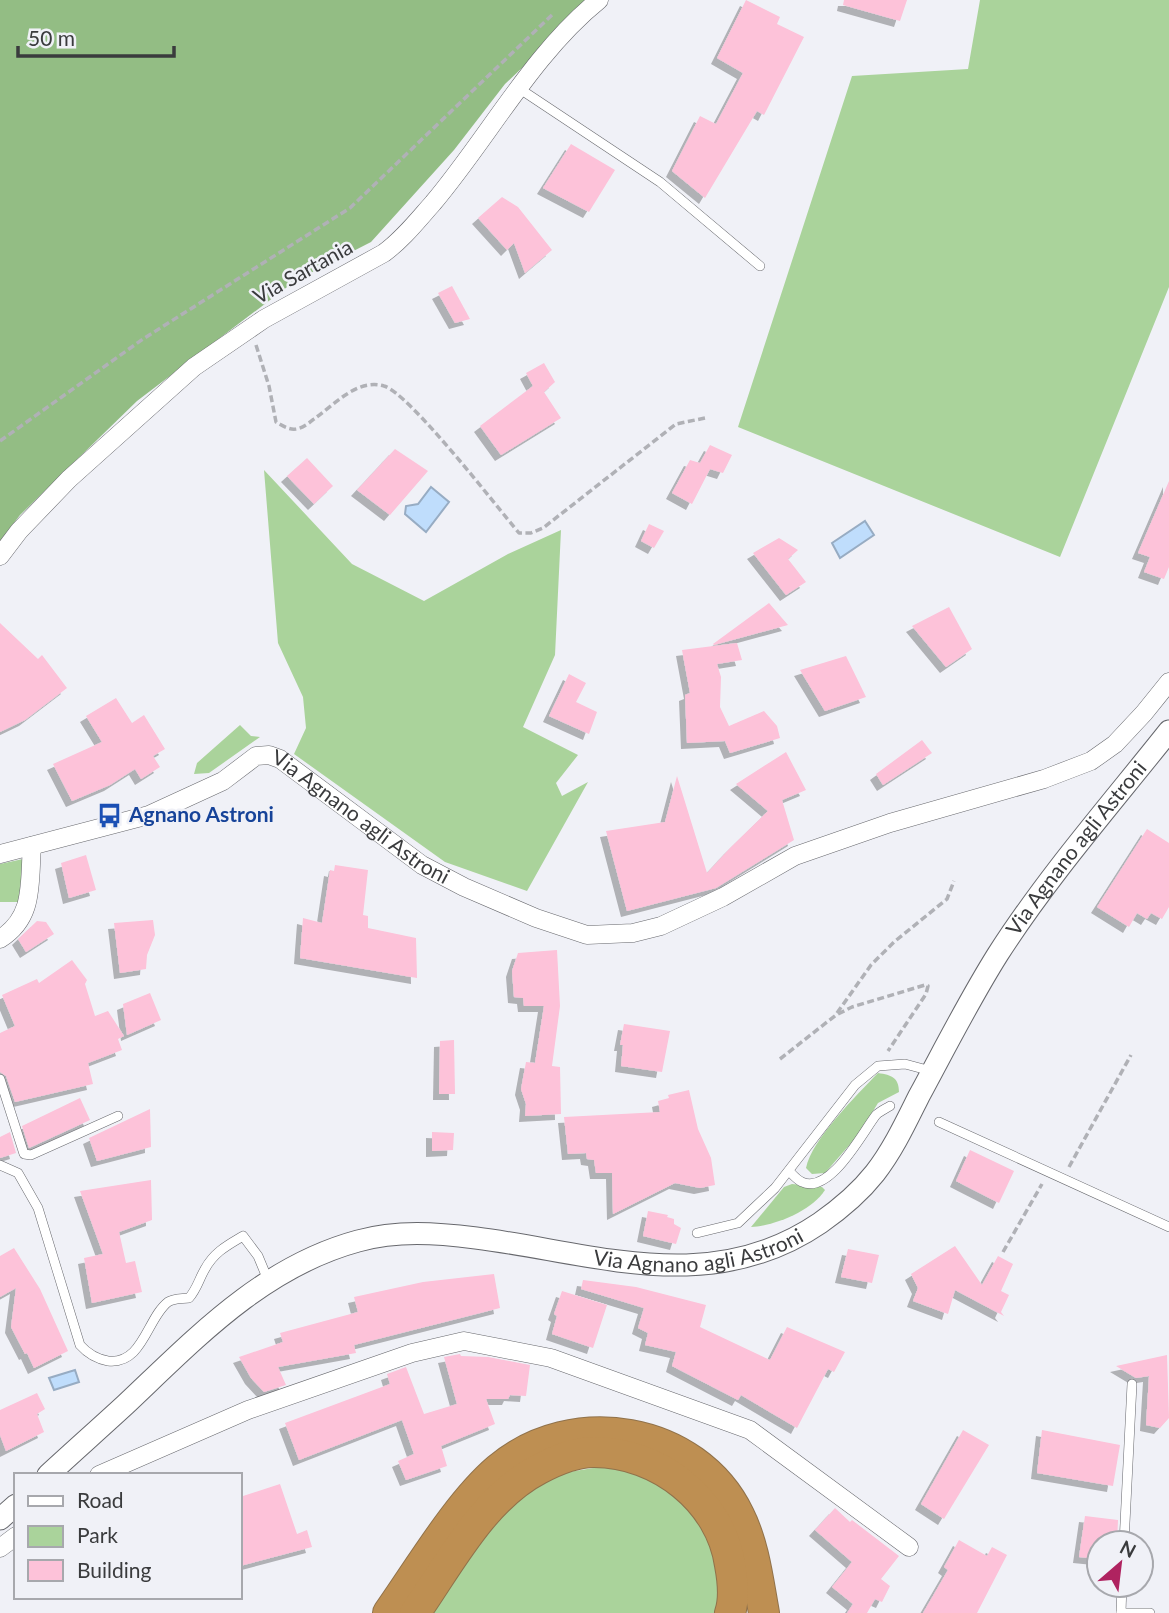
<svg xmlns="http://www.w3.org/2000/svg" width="1169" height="1613" viewBox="0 0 1169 1613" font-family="Lato,sans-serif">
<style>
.green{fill:#aad39b}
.forest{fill:#93bd84}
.water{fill:#bfddfc;stroke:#97acc3;stroke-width:2}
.building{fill:#fdc2d9;filter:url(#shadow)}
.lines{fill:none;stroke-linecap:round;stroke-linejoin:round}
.service-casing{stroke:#67686d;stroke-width:10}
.minor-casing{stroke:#67686d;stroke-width:19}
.tertiary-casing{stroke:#67686d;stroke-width:23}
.motorway-casing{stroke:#90724b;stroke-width:32}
.path{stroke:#b0b1b6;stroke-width:3.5;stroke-dasharray:7 3.5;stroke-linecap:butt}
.service{stroke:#fff;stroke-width:9}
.minor{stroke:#fff;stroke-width:18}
.tertiary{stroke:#fff;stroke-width:21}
.motorway{stroke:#be8f52;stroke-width:30}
.labels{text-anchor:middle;stroke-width:5;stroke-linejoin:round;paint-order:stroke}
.street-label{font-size:21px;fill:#3a3b3d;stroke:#f0f1f7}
.transit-label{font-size:21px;font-weight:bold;fill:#164399;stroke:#f0f1f7;text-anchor:start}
</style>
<defs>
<filter id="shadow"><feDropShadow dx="-6" dy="6" stdDeviation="0" flood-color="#0004"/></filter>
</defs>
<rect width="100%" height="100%" fill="#f0f1f7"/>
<g class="green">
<path d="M980 0H1169V287L1060 557 738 427 852 76 968 69Z"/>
<path d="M264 470 352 564 424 601 508 554 561 530 555 655 523 727 578 755 556 783 562 796 588 782 527 891 445 862 294 754 306 728 303 697 278 643Z"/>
<path d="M240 725 251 736 260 737 209 773 194 774 197 763Z"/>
<path d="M23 859 19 902H0V864Z"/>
<path d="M878 1073C892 1075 899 1078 899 1092L878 1103 859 1134 825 1173 812 1174 806 1168C812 1139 857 1095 878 1073Z"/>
<path d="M792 1184 822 1187 825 1190C812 1211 774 1226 751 1227L784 1187Z"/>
<path d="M606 1466C649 1476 675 1487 701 1525 706 1532 713 1540 715 1548 722 1569 721 1591 719 1613H429L504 1507 556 1474Z"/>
</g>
<path class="forest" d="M0 0H593L505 84 454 150 371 242 295 281 137 401 20 515 0 541Z"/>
<g class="water">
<path d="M431 487 449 502 426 532 405 514 406 506 418 504Z"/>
<path d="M865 521 874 535 840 558 832 543Z"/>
<path d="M75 1370 79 1382 54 1390 49 1378Z"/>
</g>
<g class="building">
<path d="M746 0 780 17 777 24 804 37 764 115 757 111 705 198 672 171 700 116 716 124 743 73 717 58Z"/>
<path d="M844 0H907L900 21 843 5Z"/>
<path d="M571 144 615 170 589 212 543 188Z"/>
<path d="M502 197 518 207 552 250 525 273 514 243 507 250 478 218Z"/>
<path d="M452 286 470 319 455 323 438 293Z"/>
<path d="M544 363 555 382 544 392 561 418 501 455 480 426 533 386 526 373Z"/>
<path d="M710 445 732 455 723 473 710 469 692 504 672 493 690 460 700 463Z"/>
<path d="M395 449 428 471 390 515 357 490Z"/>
<path d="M307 458 333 486 314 504 287 476Z"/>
<path d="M1169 481V567L1164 579 1144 572 1150 557 1138 553Z"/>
<path d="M649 524 664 531 654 548 641 541Z"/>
<path d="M779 538 798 550 788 559 806 582 786 595 753 553Z"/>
<path d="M769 603 788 625 714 645 713 644Z"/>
<path d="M949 607 972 649 946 667 912 626Z"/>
<path d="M0 623 38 659 42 655 67 688 25 720 0 732Z"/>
<path d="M737 643 742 660 717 664 721 677 720 707 729 726 764 711 777 726 780 738 730 753 725 741 687 743 685 695 690 693 682 650Z"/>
<path d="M846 656 866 697 825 711 800 670Z"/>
<path d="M569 674 586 683 576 702 597 712 589 734 549 716Z"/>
<path d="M116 698 132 723 144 715 165 749 153 756 160 767 141 779 135 769 110 785 72 801 53 764 102 742 86 716Z"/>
<path d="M922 740 932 753 883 785 876 774Z"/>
<path d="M786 752 806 790 782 800 794 840 716 888 627 911 606 831 665 822 677 776 707 873 730 848 768 811 736 784Z"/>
<path d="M1147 829 1169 843V907L1162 919 1151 913 1147 919 1137 913 1129 927 1097 907Z"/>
<path d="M86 855 96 890 69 898 61 863Z"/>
<path d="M335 865 368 870 363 915 368 916V928L416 938 417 978 300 958 303 918 322 923 330 870 334 871Z"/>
<path d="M153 920 155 935 147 955 146 969 120 973 114 923Z"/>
<path d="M37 921 46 922 54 934 26 952 18 939Z"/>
<path d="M557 950 560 1006 552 1066 560 1067 561 1114 525 1116 526 1104 521 1089 526 1062 535 1063 544 1006H524L523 998 514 997 512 971 518 953Z"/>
<path d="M72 960 87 980 85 984 95 1016 108 1011 124 1036 118 1039 122 1050 88 1063 93 1084 15 1102 6 1076 0 1072V1033L15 1026 2 995 37 979 39 983Z"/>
<path d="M150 993 161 1020 127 1035 123 1004Z"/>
<path d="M624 1024 670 1031 662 1072 621 1066 623 1045H620Z"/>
<path d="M454 1040 455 1094H439L440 1041Z"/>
<path d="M689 1090 698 1129 711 1158 715 1185 700 1188 675 1183 613 1214 612 1173H596L594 1160 587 1159 586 1153 568 1154 564 1117 660 1112 658 1101 669 1098 668 1095Z"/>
<path d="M80 1098 90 1120 29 1148 22 1126Z"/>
<path d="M150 1109 151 1147 97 1161 89 1138Z"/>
<path d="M10 1132 16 1153 0 1158V1137Z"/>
<path d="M432 1132 454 1133 453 1150 432 1151Z"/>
<path d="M970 1150 1014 1171 999 1203 956 1181Z"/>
<path d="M151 1180 152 1220 119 1232 126 1263 135 1261 142 1292 92 1303 84 1258 103 1254 80 1191Z"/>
<path d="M648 1211 668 1215 667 1217 674 1219V1224L681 1228 676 1244 643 1236Z"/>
<path d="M955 1246 982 1285 998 1256 1013 1264 1001 1291 1009 1295 1001 1312 1004 1316 955 1290 948 1314 913 1301 918 1288 911 1274Z"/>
<path d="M14 1248 40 1289 68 1351 34 1368 27 1353 25 1354 11 1327 16 1288 0 1297V1256Z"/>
<path d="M848 1249 879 1255 872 1283 841 1277Z"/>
<path d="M494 1274 500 1308 354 1345 356 1353 278 1367 286 1385 264 1392 251 1378 239 1357 283 1342 280 1333 358 1312 354 1297 423 1282Z"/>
<path d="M583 1280 636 1287 706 1305 700 1327 770 1360 787 1327 845 1352 834 1372 828 1369 797 1428 741 1395 738 1400 672 1366 676 1352 645 1345 648 1333 638 1328 644 1308 581 1289Z"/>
<path d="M562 1291 607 1305 593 1348 552 1334 557 1316 554 1314Z"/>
<path d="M460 1354 461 1356 488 1357 530 1365 526 1396 510 1395 508 1399H486L495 1424 441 1446 447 1466 406 1480 398 1461 414 1454 402 1420 299 1460 285 1423 390 1384 387 1374 406 1367 424 1414 457 1404 444 1357Z"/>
<path d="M1167 1355 1169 1418 1160 1428 1146 1425 1149 1376 1136 1378 1116 1366Z"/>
<path d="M37 1393 45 1409 37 1414 44 1432 6 1451 0 1435V1410Z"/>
<path d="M963 1430 989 1445 944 1519 921 1504Z"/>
<path d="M1042 1430 1120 1445 1113 1486 1037 1473Z"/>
<path d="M280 1484 297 1534 307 1530 312 1547 240 1566V1497Z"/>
<path d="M835 1508 850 1522 852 1520 899 1556 881 1579 890 1586 882 1602 875 1599 867 1613H847L853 1604 832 1587 852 1562 815 1530Z"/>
<path d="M1085 1516 1118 1520 1117 1543H1099V1559L1079 1557Z"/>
<path d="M959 1540 987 1556 992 1547 1007 1555 977 1613H923L948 1570 944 1567Z"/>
</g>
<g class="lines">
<defs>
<g id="service">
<path d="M520 89 660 182 760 266"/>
<path d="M0 1079 24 1154 31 1155 118 1116"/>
<path d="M939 1122 1169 1227"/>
<path d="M0 1165 18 1173 38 1208 80 1345C88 1354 97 1359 108 1361 143 1365 147 1318 168 1302 174 1298 181 1299 189 1298 197 1289 199 1279 205 1269 214 1252 228 1245 243 1236L258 1256 268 1280"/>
<path d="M789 1171C792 1174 797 1180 802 1182 830 1195 862 1133 876 1115 880 1111 885 1109 890 1106"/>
<path d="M697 1233 738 1223 775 1188 855 1085 878 1066 905 1064 931 1071"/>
<path d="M1124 1543 1132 1384"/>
<path d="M1121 1612 1122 1585"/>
<path d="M1121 1613H1150"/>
</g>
<g id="minor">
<path d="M0 556 19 531 69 479 194 367 264 319 384 253C403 239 417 221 433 203 488 138 533 53 599 0"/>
<path id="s1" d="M0 854 149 815 223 781 256 756 269 755 280 759 422 865 464 887 536 918 587 935 633 933 661 926 723 897 795 856 890 823 1044 779 1091 761 1115 744 1144 713 1169 682"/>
<path d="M0 939C35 917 29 883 32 846"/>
<path d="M99 1475 248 1410 412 1353 464 1341 551 1358 750 1430 909 1547"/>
<path d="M0 1548 16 1536"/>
</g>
<g id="tertiary">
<path id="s2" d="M48 1475C74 1451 100 1428 125 1405 195 1339 262 1267 358 1241 397 1230 437 1233 476 1238 595 1253 710 1298 820 1223 840 1209 860 1192 875 1173 893 1150 906 1122 919 1096 945 1048 969 1000 998 954 1048 876 1111 804 1169 731"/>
<path d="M0 1519 16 1505"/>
</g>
<g id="motorway">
<path d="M388 1613C419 1569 458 1503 498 1469 572 1406 696 1426 739 1515 754 1545 758 1580 764 1613"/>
<path d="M415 1613C450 1563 483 1498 539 1469 556 1460 575 1452 594 1452 659 1452 721 1501 730 1565 733 1581 735 1598 730 1613"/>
</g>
</defs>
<use href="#service" class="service-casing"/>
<use href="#minor" class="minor-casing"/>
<use href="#tertiary" class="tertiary-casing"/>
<use href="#motorway" class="motorway-casing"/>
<g class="path">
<path d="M256 345 269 386 276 422C282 425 288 430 296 429 303 428 309 423 314 419 335 404 358 378 384 386 409 393 497 507 519 533H531L543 528 676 424 705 418"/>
<path d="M0 441 143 339 350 208 553 14"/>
<path d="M837 1013 871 965 894 942 947 899 954 881"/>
<path d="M780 1059 836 1015 852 1007 925 985 928 986 926 994 888 1051"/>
<path d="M1069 1167 1131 1055"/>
<path d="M1003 1252 1042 1184"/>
</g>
<use href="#service" class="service"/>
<use href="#minor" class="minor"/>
<use href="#tertiary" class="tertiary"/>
<use href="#motorway" class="motorway"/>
</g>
<defs>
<symbol id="bus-bare" viewBox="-9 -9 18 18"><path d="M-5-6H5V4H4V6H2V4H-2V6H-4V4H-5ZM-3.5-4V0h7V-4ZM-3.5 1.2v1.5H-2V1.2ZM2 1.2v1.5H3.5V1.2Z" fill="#1a4fb4" stroke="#f0f1f7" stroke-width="2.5" paint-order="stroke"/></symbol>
</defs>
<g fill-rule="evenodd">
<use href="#bus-bare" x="92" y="798" width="35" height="35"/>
</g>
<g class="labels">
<g class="street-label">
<text transform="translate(303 272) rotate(-29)" y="7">Via Sartania</text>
<text dy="7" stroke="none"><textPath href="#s1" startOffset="401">Via Agnano agli Astroni</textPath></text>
<text dy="7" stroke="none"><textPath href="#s2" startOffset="1323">Via Agnano agli Astroni</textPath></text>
<text dy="7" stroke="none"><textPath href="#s2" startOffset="737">Via Agnano agli Astroni</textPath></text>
</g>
<g class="transit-label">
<text x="129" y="822">Agnano Astroni</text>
</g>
</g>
<rect x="14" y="1473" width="228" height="126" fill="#f0f1f7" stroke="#a7a8ad" stroke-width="2"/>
<rect x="28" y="1496" width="35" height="10" fill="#ffffff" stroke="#a7a8ad" stroke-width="2"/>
<text x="77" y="1508" font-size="21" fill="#3a3b3d">Road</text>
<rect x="28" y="1526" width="35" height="21" fill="#aad39b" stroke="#a7a8ad" stroke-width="2"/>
<text x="77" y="1543" font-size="21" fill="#3a3b3d">Park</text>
<rect x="28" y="1560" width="35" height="21" fill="#fdc2d9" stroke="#a7a8ad" stroke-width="2"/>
<text x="77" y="1578" font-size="21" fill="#3a3b3d">Building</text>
<g transform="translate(1120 1564) rotate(28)"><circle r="33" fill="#f0f1f7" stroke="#a7a8ad" stroke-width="2"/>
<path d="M0-5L12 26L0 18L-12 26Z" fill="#af2360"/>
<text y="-10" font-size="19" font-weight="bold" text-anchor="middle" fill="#3a3b3d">N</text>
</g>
<path d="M18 46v10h156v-10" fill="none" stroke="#3a3b3d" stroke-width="3.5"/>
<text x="28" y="46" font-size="21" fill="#3a3b3d" stroke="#f0f1f7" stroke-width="5" paint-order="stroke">50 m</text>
</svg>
